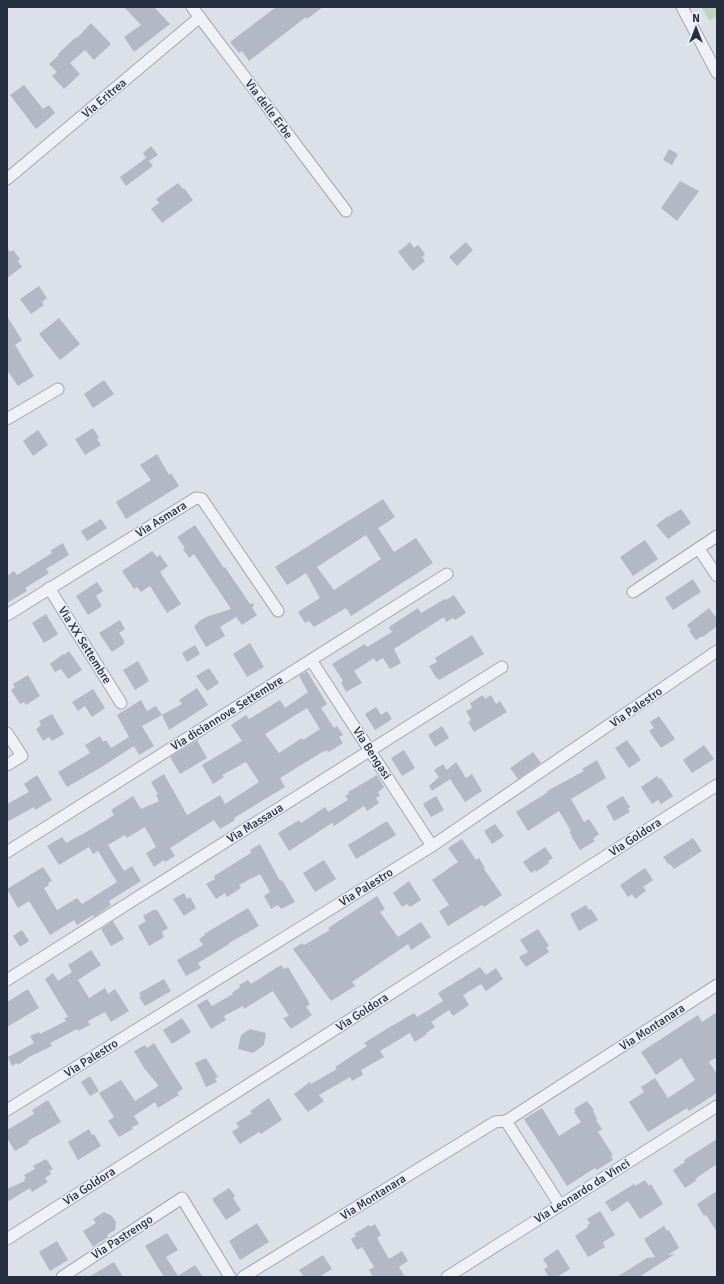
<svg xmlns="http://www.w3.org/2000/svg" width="724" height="1284" viewBox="0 0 724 1284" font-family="Signika,sans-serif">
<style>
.green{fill:#c1d3bc}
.building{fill:#b2b9c5;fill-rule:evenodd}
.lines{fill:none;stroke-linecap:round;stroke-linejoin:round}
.minor-casing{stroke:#a1a7b2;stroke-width:13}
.minor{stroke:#eff1f6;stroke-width:11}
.labels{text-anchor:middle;stroke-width:3;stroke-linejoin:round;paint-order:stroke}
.street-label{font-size:12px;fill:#242e40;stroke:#ebeff5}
</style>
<rect width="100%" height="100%" fill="#dce0e8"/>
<path class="green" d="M701 7H717V16L710 21Z"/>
<g class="building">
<path d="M124 7H154L170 24 134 52 124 37 141 25Z"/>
<path d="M276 7H323L307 19 306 17 249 61 242 51 239 53 230 42Z"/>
<path d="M91 23 111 44 94 60 85 50 70 63 80 74 64 89 52 76 57 72 49 64 59 55 58 54 76 37 77 38Z"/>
<path d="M24 85 43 109 49 105 55 113 36 129 10 95Z"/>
<path d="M151 146 158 155 149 161 153 166 126 186 120 177 146 158 143 153Z"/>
<path d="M669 149 678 154 672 165 663 160Z"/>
<path d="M680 181 699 191 677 221 661 208Z"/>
<path d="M178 183 183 189 184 188 193 200 162 223 151 209 159 203 156 199Z"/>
<path d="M410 242 414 248 418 245 425 254 422 257 425 261 413 271 398 252Z"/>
<path d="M466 242 473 250 457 266 449 257Z"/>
<path d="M7 247 10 252 13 250 20 259 18 261 22 267 7 278Z"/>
<path d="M39 286 47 298 42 302 44 305 31 314 20 299Z"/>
<path d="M7 316 22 340 15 345 34 376 18 386 7 370Z"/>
<path d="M59 318 80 344 60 360 39 334Z"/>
<path d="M104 380 114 394 93 408 84 394Z"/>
<path d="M93 428 99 438 97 439 101 445 85 455 75 439Z"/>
<path d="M38 430 48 445 33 456 23 441Z"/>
<path d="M157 454 169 475 171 473 179 486 126 519 116 502 151 480 140 465Z"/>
<path d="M383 499 395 517 378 528 394 552 416 538 433 563 351 616 346 608 314 627 309 621 305 623 298 612 320 598 306 573 287 585 275 567ZM366 535 381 559 334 590 317 567Z"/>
<path d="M681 509 691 523 668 539 656 525 668 516V517Z"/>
<path d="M101 519 107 528 87 541 81 531Z"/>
<path d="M195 525 224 568 225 567 250 604 253 603 254 606 252 607 257 615 242 625 236 617 220 627 225 636 206 647 194 627 199 621 206 617 231 609 194 554 189 558 183 549 185 548 177 537Z"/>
<path d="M645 540 658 559 633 576 620 557Z"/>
<path d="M63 543 69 555 46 569 49 573 25 588 27 591 7 603V576L14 571 17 575 52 553 51 550Z"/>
<path d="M152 551 157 557 160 555 168 566 160 572 181 604 167 613 150 586 141 592 137 587 134 589 122 571Z"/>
<path d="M693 579 701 592 673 610 665 598Z"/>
<path d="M97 582 103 591 96 596 102 606 88 615 76 596Z"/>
<path d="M454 595 466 613 455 620 453 618 446 622 444 617 394 649 401 663 390 669 383 658 376 662 374 658 354 671 362 683 346 692 341 682 343 681 332 664 365 644 367 647 392 632 389 627 418 608 421 613 445 599 446 600Z"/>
<path d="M709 608 717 619V626L703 637 702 636 696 640 689 631 691 630 687 625Z"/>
<path d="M46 614 58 634 44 643 32 623Z"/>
<path d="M120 620 125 629 119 633 124 640V644L112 652 99 633Z"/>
<path d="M472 635 484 654 439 680 438 678 437 679 429 666 437 662 435 658Z"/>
<path d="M250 643 264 667 247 677 233 654Z"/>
<path d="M195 645 200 654 187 662 182 653Z"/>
<path d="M69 651 82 670 68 679 61 669 55 672 50 664 63 654 64 655Z"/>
<path d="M138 661 149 681 135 690 123 670Z"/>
<path d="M209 668 219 683 207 691 196 676Z"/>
<path d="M307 671 327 704 321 708 334 728 337 726 343 735 339 737 343 743 329 752 327 750 325 752 324 751 280 778 285 787 234 818 235 820 220 829 214 820 170 848 175 856 165 862 164 860 154 867 146 853 156 847 145 827 127 838 125 835 108 845 124 871 132 866 141 881 109 901 111 905 94 917 93 915 77 925 74 920 50 935 29 901 18 908 7 889 43 867 52 881 48 883 49 885 44 888 57 910 77 898 82 904 117 882 98 851 93 854 89 847 59 865 47 846 62 837 66 843 88 831 114 815 111 810 133 796 141 809 159 801 156 795 158 794 151 782 164 774 187 815 220 795 225 804 259 782 246 762 222 775 224 777 213 784 202 765 242 741 231 725 246 715 249 719 280 700 285 708 308 692 299 676ZM307 708 320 729 303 740 302 738 279 753 265 734Z"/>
<path d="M28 675 40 696 26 705 24 702 20 704 11 690 15 687 13 684Z"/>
<path d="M197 688 208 705 169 730 162 715 182 704 179 700Z"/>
<path d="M93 689 105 708 92 717 85 706 78 711 72 702Z"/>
<path d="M483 695 485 699 491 695 496 704 500 701 507 712 474 732 468 722 471 720 466 711 472 708 470 703Z"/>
<path d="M141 700 147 711 156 706 162 715 142 726 154 746 139 755 134 746 100 768 67 787 58 772 90 753 85 745 100 736 103 742 106 740 111 748 129 737 117 715Z"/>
<path d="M376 707 381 715 387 711 392 719 375 730 365 714Z"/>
<path d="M52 714 64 734 52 741 49 737 43 741 36 729 41 725 39 721Z"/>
<path d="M659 716 675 739 661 748 649 731 654 728 650 722Z"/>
<path d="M442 726 449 738 435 747 428 735Z"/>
<path d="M197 740 207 758 180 774 170 757Z"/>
<path d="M627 740 641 760 629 768 615 748Z"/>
<path d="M704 745 714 759 692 773 683 760Z"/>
<path d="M404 750 415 768 402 776 391 758Z"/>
<path d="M533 752 541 763 518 779 510 768Z"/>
<path d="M597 760 606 778 571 799 584 822 589 819 599 834 593 839 595 841 580 850 571 836H572L569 832 571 831 559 811 528 831 516 812 548 792 547 791 584 771 582 769Z"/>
<path d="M456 762 466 778 472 774 482 791 465 802 450 779 432 791 429 786 439 777 434 770 443 764 447 770Z"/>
<path d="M37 775 52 800 35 810 34 807 7 822V804L29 792 24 784Z"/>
<path d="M377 775 384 787 378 792 380 796 376 798 379 803 367 811 364 806 334 826 332 823 289 851 278 833 299 820 301 823 325 807 328 812 348 800 345 796 349 794 348 792Z"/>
<path d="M657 776 659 779 661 778 673 796 661 804 658 800 652 804 641 787Z"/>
<path d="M436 796 444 810 431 817 423 804Z"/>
<path d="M623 796 630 807 628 809 630 812 614 821 606 806Z"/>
<path d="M387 821 396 835 356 859 348 845Z"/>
<path d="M495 824 504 836 492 844 484 831Z"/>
<path d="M693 838 702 851 674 869 670 864 669 865 663 857Z"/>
<path d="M462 839 476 860 479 858 485 868 484 869 502 895 484 907 482 905 448 926 439 911 449 905 432 880 458 862 448 848Z"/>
<path d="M260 844 280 881 282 880 295 902 281 909 278 905 271 909 264 896 270 892 260 874 239 885 241 888 227 897 225 893 216 899 206 884 215 879 214 876 251 853 250 850Z"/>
<path d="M545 847 553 858 548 861 549 863 536 872 535 870 531 873 523 862Z"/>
<path d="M324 860 336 879 315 892 303 873Z"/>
<path d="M645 868 653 880 643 887 646 891 635 899 632 894 628 897 620 885Z"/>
<path d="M409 881 421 900 410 907 407 904 402 907 393 893Z"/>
<path d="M184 893 187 899 190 897 196 908 184 916 173 899Z"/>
<path d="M377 896 385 909 380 912 398 937 421 922 431 937 411 950 408 944 352 982 355 986 331 1001 293 949 302 943 304 945 330 930 328 928Z"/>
<path d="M586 905 589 910 591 909 598 920 579 931 570 914Z"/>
<path d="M248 908 259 926 229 943V944L198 963 201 968 186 976 177 960 203 945 199 939 205 935 204 934Z"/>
<path d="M153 910H157L168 928 162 932 164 937 149 946 138 926 146 921 143 916Z"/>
<path d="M113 921 124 939 111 946 101 929Z"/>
<path d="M538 929 549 946 546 947 549 952 526 967 519 957 528 952 520 940Z"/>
<path d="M22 930 29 941 20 947 13 936Z"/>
<path d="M91 950 101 965 78 980 89 998 105 988 108 994 115 989 129 1011 111 1022 105 1012 88 1021 90 1025 78 1031 77 1029 58 1039 50 1043 52 1046 29 1057 18 1065 17 1063 12 1066 8 1057 34 1043 30 1036 39 1032 40 1034 66 1021 64 1018 68 1017 45 979 53 973 58 981 72 972 68 965Z"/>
<path d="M281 965 284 969 288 967 310 1004 306 1007 312 1015 291 1029 283 1018 289 1016 273 991 244 1009 243 1006 224 1016 226 1020 211 1029 197 1005 207 999 212 1006 233 994 232 993 240 987 239 985 248 980 251 984Z"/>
<path d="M480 967 486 975 496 968 503 979 486 991 481 984 463 995 469 1005 453 1016 449 1010 431 1022 435 1027 426 1033 427 1034 415 1042 410 1033 380 1051 384 1057 361 1070 363 1075 352 1081 350 1077 319 1095 324 1101 308 1112 294 1094 310 1082 311 1084 337 1069 335 1067 367 1046 364 1043 385 1030 414 1013 417 1017 443 1001 438 993Z"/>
<path d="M164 979 171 991 145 1006 139 997 141 996 139 993Z"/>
<path d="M28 989 39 1008 7 1027V1002Z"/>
<path d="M717 1012V1057L709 1062 717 1074V1093L689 1111 687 1108 648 1132 629 1102 644 1092 641 1087 655 1078 668 1098 695 1080 681 1058 656 1075 641 1052 698 1015 702 1022Z"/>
<path d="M182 1018 191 1032 172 1044 163 1030Z"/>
<path d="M250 1029 266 1033 264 1045 253 1053 238 1049 241 1035Z"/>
<path d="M154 1043 183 1089 177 1093 179 1095 158 1108 155 1102 134 1116 139 1124 132 1127 133 1129 119 1137 108 1121 114 1117 99 1093 121 1080 135 1101 157 1087 158 1085 144 1068 134 1051 145 1045 147 1048Z"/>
<path d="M206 1058 218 1077 215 1078 217 1082 206 1087 195 1063Z"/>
<path d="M90 1076 99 1091 90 1096 81 1082Z"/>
<path d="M269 1098 282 1120 261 1134 259 1132 240 1144 232 1132 239 1127 236 1123 252 1113 250 1111Z"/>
<path d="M48 1100 61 1122 28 1141 29 1143 15 1151 7 1138V1130L34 1114 32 1110Z"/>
<path d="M587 1101 594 1110 593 1111 597 1119 596 1120 602 1129 598 1132 613 1155 611 1156 613 1160 597 1170 595 1168 567 1186 524 1119 542 1108 559 1136 581 1122 574 1112 576 1111 574 1109Z"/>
<path d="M89 1129 92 1135 94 1134 101 1146 78 1160 68 1142Z"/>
<path d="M717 1139V1164L695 1179 697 1180 685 1188 673 1170 685 1162 684 1160Z"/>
<path d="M46 1159 53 1169 49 1171 51 1174 45 1178 48 1182 32 1192 30 1188 7 1202V1189L25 1181 24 1179 26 1178 24 1175 35 1169 33 1166Z"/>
<path d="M645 1180 649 1186 651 1184 663 1204 640 1219 628 1201 612 1212 605 1202 634 1184 635 1186Z"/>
<path d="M229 1188 235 1196 233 1198 241 1210 226 1220 212 1199Z"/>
<path d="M717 1191V1232L706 1215 704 1216 697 1204Z"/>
<path d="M600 1211 615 1235 603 1242 605 1247 588 1257 575 1236 588 1227 587 1226 590 1223 587 1219Z"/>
<path d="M104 1212 112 1216 116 1222 115 1230 107 1235 108 1237 93 1247 83 1231 96 1223 93 1219Z"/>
<path d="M257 1223 269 1242 240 1260 229 1241Z"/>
<path d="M375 1224 381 1235 377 1238 389 1259 402 1251 408 1261 399 1267 405 1277H373L369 1270 374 1267 362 1247 357 1250 351 1239 356 1236 354 1234 369 1225 370 1227Z"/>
<path d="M664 1226 667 1231 669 1230 679 1248 668 1255 675 1254 639 1277H617L647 1258 655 1257 644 1239Z"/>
<path d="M167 1233 178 1250 166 1257 178 1276 195 1265 203 1277H164L145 1246Z"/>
<path d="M57 1241 68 1260 50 1271 39 1252Z"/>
<path d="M558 1249 570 1269 557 1277H549L544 1269 548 1267 543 1259Z"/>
<path d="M323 1255 332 1269 319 1277H304L299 1270Z"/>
<path d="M114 1262 123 1277H89Z"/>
</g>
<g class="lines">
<defs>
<g id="minor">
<path d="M192 7 346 211"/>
<path d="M682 7 717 73"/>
<path d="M7 179 200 17"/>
<path d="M7 419 58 389"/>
<path d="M699 549 717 576"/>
<path d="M49 588 121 703"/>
<path d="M633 592 717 536"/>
<path d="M7 615 196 498 202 499 278 611"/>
<path d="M311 660 432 846"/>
<path d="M7 733 22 756 7 765"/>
<path d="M7 852 447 574"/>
<path d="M7 980 502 667"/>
<path d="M7 1110 432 846 717 651"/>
<path d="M560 1205 506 1121 717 985"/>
<path d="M7 1239 717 785"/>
<path d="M62 1277 182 1198 230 1277"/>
<path d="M243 1277 495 1122 506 1121"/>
<path d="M447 1277 717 1106"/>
</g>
</defs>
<use href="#minor" class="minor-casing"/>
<use href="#minor" class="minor"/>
</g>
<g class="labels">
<g class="street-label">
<text transform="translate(104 98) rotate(-40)" y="4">Via Eritrea</text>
<text transform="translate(269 109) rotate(53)" y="4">Via delle Erbe</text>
<text transform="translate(161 519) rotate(-32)" y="4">Via Asmara</text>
<text transform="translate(85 645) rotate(58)" y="4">Via XX Settembre</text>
<text transform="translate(636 707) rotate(-35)" y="4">Via Palestro</text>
<text transform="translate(227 713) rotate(-32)" y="4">Via diciannove Settembre</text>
<text transform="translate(372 753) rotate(57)" y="4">Via Bengasi</text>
<text transform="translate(255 823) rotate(-32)" y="4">Via Massaua</text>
<text transform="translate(635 837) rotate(-33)" y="4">Via Goldora</text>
<text transform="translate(366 887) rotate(-32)" y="4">Via Palestro</text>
<text transform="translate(362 1012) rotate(-33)" y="4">Via Goldora</text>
<text transform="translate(652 1027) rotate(-33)" y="4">Via Montanara</text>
<text transform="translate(91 1058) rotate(-32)" y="4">Via Palestro</text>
<text transform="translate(89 1186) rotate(-33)" y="4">Via Goldora</text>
<text transform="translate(582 1191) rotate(-32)" y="4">Via Leonardo da Vinci</text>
<text transform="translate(373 1197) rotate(-32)" y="4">Via Montanara</text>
<text transform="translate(122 1237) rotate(-33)" y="4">Via Pastrengo</text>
</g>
</g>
<rect width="724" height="1284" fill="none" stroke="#242e40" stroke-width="16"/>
<g transform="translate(696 28)" stroke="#ebeff5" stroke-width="3" paint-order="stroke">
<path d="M0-3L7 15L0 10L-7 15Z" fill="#242e40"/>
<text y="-6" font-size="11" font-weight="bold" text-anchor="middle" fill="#242e40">N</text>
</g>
</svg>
